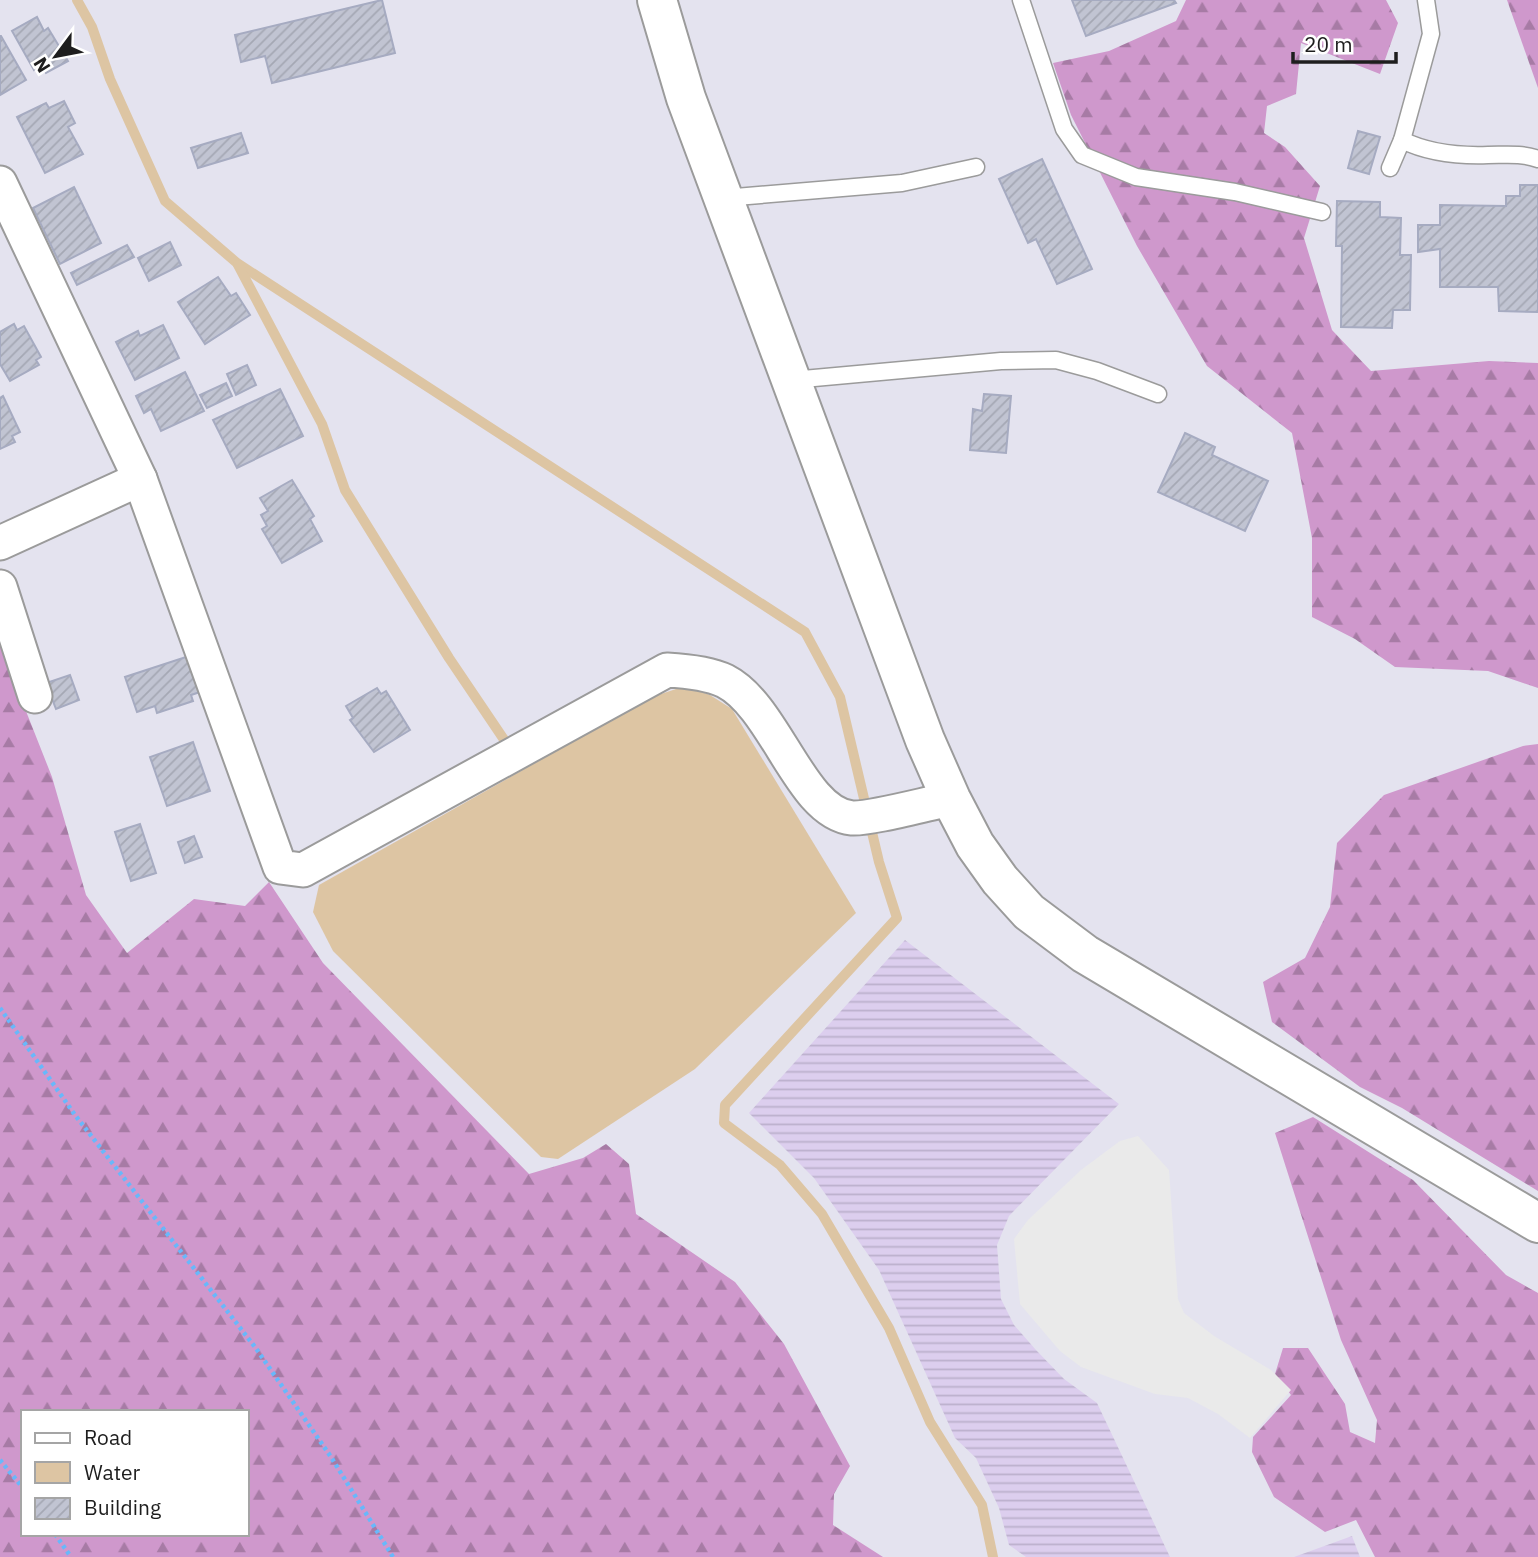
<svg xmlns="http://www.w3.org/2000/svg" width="1538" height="1557" viewBox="0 0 1538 1557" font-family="'IBM Plex Sans',sans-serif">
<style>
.farmland{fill:url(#farmland-rules)}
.forest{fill:url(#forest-firs);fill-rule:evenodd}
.parking{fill:#eaeaea}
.water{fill:#ddc5a3}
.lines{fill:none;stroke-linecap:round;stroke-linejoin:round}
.stream{stroke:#ddc5a3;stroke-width:10}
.building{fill:url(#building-hatch);stroke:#a6abc1;stroke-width:2}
.service-casing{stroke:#9b9b9b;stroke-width:19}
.minor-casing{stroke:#9b9b9b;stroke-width:37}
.tertiary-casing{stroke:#9b9b9b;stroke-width:42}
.path{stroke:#68b8fb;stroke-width:4.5;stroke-dasharray:3.5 3.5;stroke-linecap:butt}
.service{stroke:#fff;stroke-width:16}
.minor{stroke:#fff;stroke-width:33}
.tertiary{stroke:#fff;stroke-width:38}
</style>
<defs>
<pattern id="farmland-rules" width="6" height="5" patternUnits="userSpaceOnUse" patternTransform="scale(1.75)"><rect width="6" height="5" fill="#dcceee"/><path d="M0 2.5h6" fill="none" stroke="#bcb0cc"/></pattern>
<pattern id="forest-firs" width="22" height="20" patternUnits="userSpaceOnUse" patternTransform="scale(1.75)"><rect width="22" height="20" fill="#cf98cc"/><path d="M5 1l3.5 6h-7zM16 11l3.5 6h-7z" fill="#a77ba5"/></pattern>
<pattern id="building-hatch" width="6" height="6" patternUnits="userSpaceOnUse" patternTransform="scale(1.75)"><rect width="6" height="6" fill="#c1c4d2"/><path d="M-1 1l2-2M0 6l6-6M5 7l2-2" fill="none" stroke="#a5a8b4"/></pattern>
</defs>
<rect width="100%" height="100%" fill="#e4e3ef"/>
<g class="farmland">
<path d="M905 940 1119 1104 1009 1216 997 1245 1001 1299 1014 1325 1036 1350 1064 1379 1097 1403 1170 1557H1026L1009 1545 999 1508 976 1458 955 1438 879 1270 814 1178 749 1113Z"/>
<path d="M1352 1536 1360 1557H1294Z"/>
</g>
<g class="forest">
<path d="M1186 0H1386L1398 23 1380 74 1301 43 1296 94 1267 106 1264 133 1285 147 1320 186 1304 238 1332 330 1371 371 1489 361 1538 363V688L1488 671 1395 667 1355 639 1312 617V538L1292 433 1207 366 1137 246 1071 115 1053 63 1109 51 1176 21Z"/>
<path d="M1507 0H1538V88Z"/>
<path d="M0 629 22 701 52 777 86 895 127 953 194 899 245 906 269 882 323 963 529 1174 583 1158 606 1144 629 1164 636 1214 735 1282 784 1344 850 1466 834 1494 833 1525 883 1557H0ZM23 1412H247V1534H23Z"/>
<path d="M1538 744V1191L1402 1108 1360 1087 1272 1022 1263 982 1305 958 1330 907 1337 843 1384 795 1523 746Z"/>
<path d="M1313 1117 1413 1180 1506 1275 1538 1293V1557H1375L1356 1520 1325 1532 1274 1497 1252 1452 1253 1437 1291 1395 1275 1374 1283 1348H1308L1345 1404 1350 1432 1375 1443 1377 1420 1341 1340 1275 1133Z"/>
</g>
<path class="parking" d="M1138 1136 1169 1170 1178 1299 1184 1313 1214 1336 1271 1370 1291 1390 1250 1438 1218 1414 1188 1398 1155 1394 1081 1367 1060 1351 1020 1304 1014 1239 1028 1220 1081 1170 1120 1141Z"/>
<path class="water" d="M685 686 710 695 732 709 856 913 695 1069 558 1159 541 1157 333 951 313 912 319 885 652 697Z"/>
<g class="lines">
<g class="stream">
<path d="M77 0 92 27 110 79 165 201 237 263 805 632 840 697 879 862 897 918 725 1105 724 1123 780 1165 822 1214 889 1328 930 1422 982 1505 993 1557"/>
<path d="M238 265 322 424 345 490 449 658 511 750"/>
</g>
</g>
<g class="building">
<path d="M382 0 395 53 272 83 265 56 241 62 235 35Z"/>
<path d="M1072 0H1174L1176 3 1086 36Z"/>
<path d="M37 17 44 31 48 28 68 61 46 73 42 65 34 70 12 31Z"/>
<path d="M1 36 26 80 0 95V36Z"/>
<path d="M64 101 75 123 68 127 83 154 45 173 17 117 46 103 49 108Z"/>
<path d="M1358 131 1380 137 1369 174 1348 168Z"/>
<path d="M241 133 248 153 198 168 191 148Z"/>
<path d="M1042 159 1092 269 1057 284 1036 239 1028 243 999 179Z"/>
<path d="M1520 185H1538V312L1499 311 1498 287H1440V249L1418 252V225H1440V205L1506 206V196H1520Z"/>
<path d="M74 187 101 243 60 264 33 208Z"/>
<path d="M1337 201 1380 202V217L1401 218 1400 255H1411L1410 310H1393L1392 328 1341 327 1342 246H1336Z"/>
<path d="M170 242 181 265 149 281 138 258Z"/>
<path d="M127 245 134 257 77 285 71 273Z"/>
<path d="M218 277 231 296 236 293 250 315 205 344 178 302Z"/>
<path d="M14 324 17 330 24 326 41 357 36 360 39 365 10 381 0 364V332Z"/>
<path d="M163 325 179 358 135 380 116 342 138 331 140 336Z"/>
<path d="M247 365 256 385 236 395 227 374Z"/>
<path d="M185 372 204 411 161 431 151 409 144 413 136 396Z"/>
<path d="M226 383 232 396 207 408 200 395Z"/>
<path d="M280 389 303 436 237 468 213 420Z"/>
<path d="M984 394 1011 396 1006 453 970 450 973 409 982 411Z"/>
<path d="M3 396 20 432 12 436 15 442 0 449V398Z"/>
<path d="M1185 433 1215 447 1212 455 1268 481 1245 531 1158 492Z"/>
<path d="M292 480 314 516 310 519 322 541 282 563 262 529 267 526 261 515 268 511 260 498Z"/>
<path d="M189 656 200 692 191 695 193 701 157 713 155 706 137 712 125 677Z"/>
<path d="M70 675 79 700 56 709 46 683Z"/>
<path d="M377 688 381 694 386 691 410 730 374 752 350 720 353 718 346 706Z"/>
<path d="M193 742 210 791 167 806 150 757Z"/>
<path d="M140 824 156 873 131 881 115 832Z"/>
<path d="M194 836 202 857 185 863 178 842Z"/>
</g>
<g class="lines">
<defs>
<g id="service">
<path d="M1021 0 1064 129 1082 155 1136 177 1235 192 1322 212"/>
<path d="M1402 140C1428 153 1459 156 1488 155 1505 155 1522 153 1538 159"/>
<path d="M1390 168 1402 140 1431 34 1426 0"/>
<path d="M724 198 902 183 976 167"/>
<path d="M792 380 1001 361 1056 360 1097 371 1158 394"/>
</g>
<g id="minor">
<path d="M0 183 140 479 280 867 303 870 667 670C685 671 708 673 725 681 776 707 800 813 852 818 871 819 929 803 951 799"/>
<path d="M0 543 140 479"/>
<path d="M0 587 35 696"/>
</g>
<path id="tertiary" d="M657 0 686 98 925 740 951 799 975 845 1000 880 1029 912 1085 954 1538 1223"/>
</defs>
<use href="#service" class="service-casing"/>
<use href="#minor" class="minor-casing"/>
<use href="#tertiary" class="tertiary-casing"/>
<g class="path">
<path d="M0 1008 75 1115 255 1347 331 1457 393 1557"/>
<path d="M0 1460 23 1488"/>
<path d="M55 1534 71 1557"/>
</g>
<use href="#service" class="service"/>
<use href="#minor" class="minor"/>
<use href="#tertiary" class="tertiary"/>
</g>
<rect x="21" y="1410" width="228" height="126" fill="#ffffff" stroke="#a5a5a5" stroke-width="2"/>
<rect x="35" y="1433" width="35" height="10" fill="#ffffff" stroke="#a5a5a5" stroke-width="2"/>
<text x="84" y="1445" font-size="21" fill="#1e1e1e">Road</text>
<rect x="35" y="1462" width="35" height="21" fill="#ddc5a3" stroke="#a5a5a5" stroke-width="2"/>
<text x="84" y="1480" font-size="21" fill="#1e1e1e">Water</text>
<rect x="35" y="1498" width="35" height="21" fill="url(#building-hatch)" stroke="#a5a5a5" stroke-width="2"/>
<text x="84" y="1515" font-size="21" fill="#1e1e1e">Building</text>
<g transform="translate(56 56) rotate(238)" stroke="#ffffff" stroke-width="5" paint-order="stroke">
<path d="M0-5L12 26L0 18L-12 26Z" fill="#1e1e1e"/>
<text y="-10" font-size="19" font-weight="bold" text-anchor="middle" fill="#1e1e1e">N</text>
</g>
<path d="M1293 52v10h103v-10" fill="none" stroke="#1e1e1e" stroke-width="3.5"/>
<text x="1304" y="52" font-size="21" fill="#1e1e1e" stroke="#ffffff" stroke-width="5" paint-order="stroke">20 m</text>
</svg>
